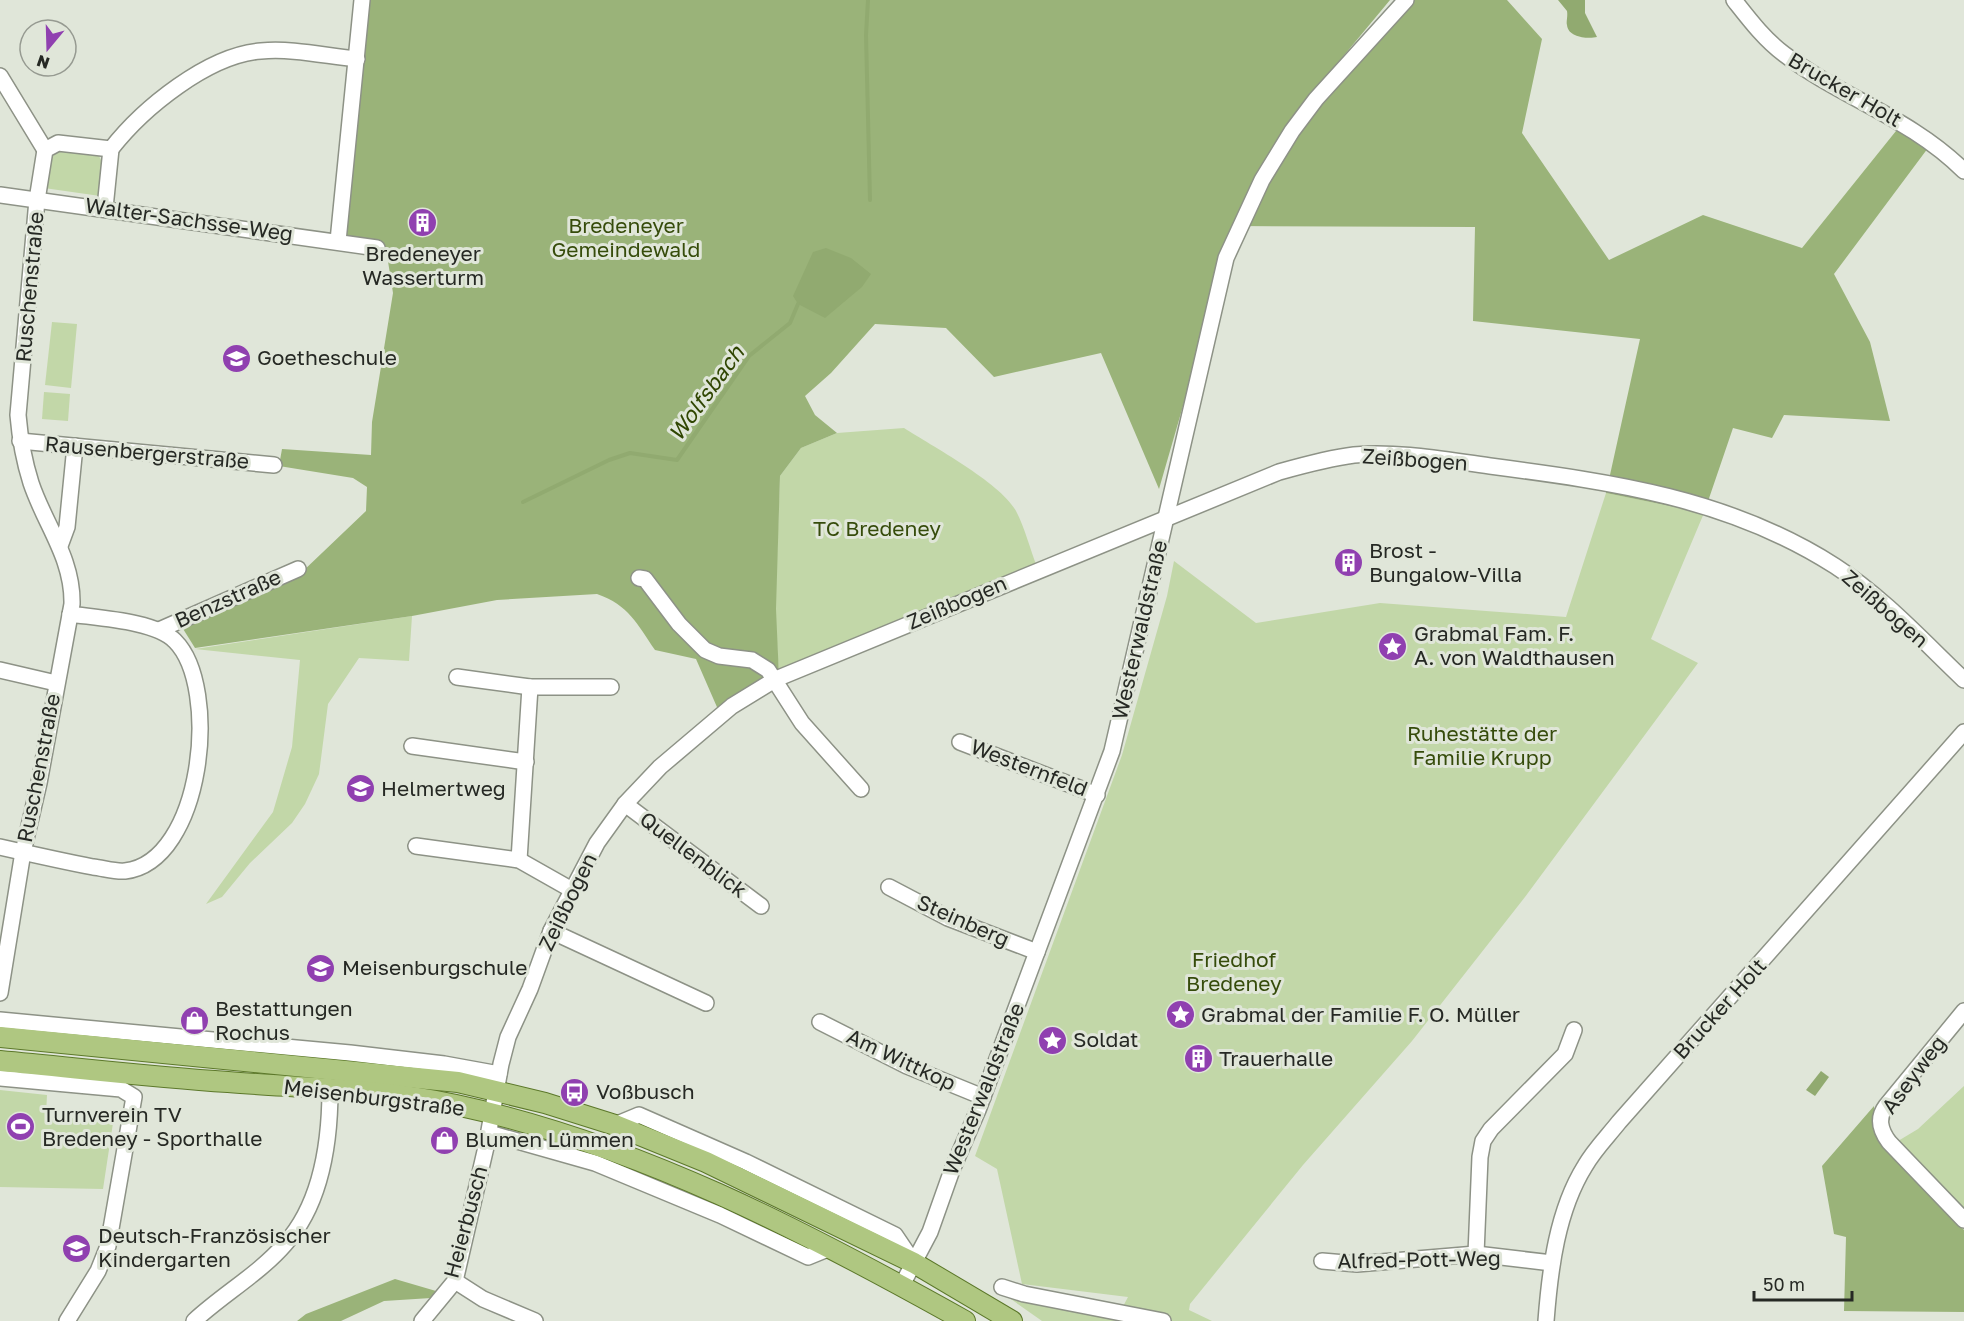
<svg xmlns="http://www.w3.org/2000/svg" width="1964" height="1321" viewBox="0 0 1964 1321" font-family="'Golos Text',sans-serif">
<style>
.green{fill:#c2d7a8}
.forest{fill:#9ab379}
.water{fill:#91aa70}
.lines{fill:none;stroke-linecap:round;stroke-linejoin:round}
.stream{stroke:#91aa70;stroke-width:4}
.minor-casing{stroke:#8d9286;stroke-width:18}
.major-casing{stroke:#5c782a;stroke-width:22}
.minor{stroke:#fff;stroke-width:15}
.major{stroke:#afc781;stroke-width:20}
.labels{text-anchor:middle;stroke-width:6;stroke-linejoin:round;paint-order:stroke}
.street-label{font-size:21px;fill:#262924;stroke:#e0e6d9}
.park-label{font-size:21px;fill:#364c0b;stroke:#e0e6d9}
.poi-label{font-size:21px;fill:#262924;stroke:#e0e6d9;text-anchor:start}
.water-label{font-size:22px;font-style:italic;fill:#304602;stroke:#e0e6d9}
</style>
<rect width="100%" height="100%" fill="#e0e6d9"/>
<g class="green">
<path d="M65 149 99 156 104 166 100 196 44 188C47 170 46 155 65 149Z"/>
<path d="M52 322 77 324 71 388 45 385Z"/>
<path d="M44 392 70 394 68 421 42 419Z"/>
<path d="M904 428C932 446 1001 483 1016 511 1025 528 1030 549 1037 567L779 677 775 609 780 476 801 448 837 433Z"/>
<path d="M1606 493 1704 513 1651 639 1698 663 1525 897 1412 1041 1303 1165 1190 1304 1189 1310 1212 1321H1042L1008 1297 1012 1295 1119 1314 1128 1297 1022 1284 997 1169 975 1156 1122 755 1167 596 1174 561 1256 623 1380 603 1566 617Z"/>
<path d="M412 616 409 661 359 658 328 704 319 774 305 804 292 823 250 863 222 897 206 904 273 812 292 747 300 660 195 649Z"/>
<path d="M1964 1086V1216L1893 1144 1918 1129Z"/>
<path d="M0 1090 47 1095 46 1115 113 1123 103 1189 0 1187Z"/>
</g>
<g class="forest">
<path d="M365 0H1390L1331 71 1401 0H1507L1542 39 1522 133 1609 260 1703 215 1802 248 1904 121 1928 148 1834 274 1870 342 1890 421 1784 415 1772 438 1733 428 1704 513 1606 493 1640 339 1473 321 1475 227 1235 226 1159 489 1101 353 994 377 946 328 875 324 831 373 805 396 815 415 837 433 801 448 780 476 776 609 779 677 720 714 696 659 655 650C637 624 629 605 597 594L497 600 412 616 195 648 180 624 301 573 366 511 367 487 353 478 279 466 282 449 371 455 372 422 393 293 387 255 378 247 340 239Z"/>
<path d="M1874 1106 1876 1137 1964 1230V1312L1844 1311 1846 1237 1834 1234 1822 1166Z"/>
<path d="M395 1279 436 1291 431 1298 384 1301 341 1321H297L306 1314Z"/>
</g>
<g class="water">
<path d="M1558 0H1585V13L1597 37C1589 39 1568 38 1567 25 1566 22 1568 16 1567 11Z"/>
<path d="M826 248 851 258 871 274 862 287 825 318 798 304 793 296 813 252Z"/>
<path d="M1821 1071 1829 1077 1815 1096 1806 1090Z"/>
</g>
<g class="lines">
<g class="stream">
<path d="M868 0 866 35 870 200"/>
<path d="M523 502 609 460 630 453 677 460 749 356 790 323 798 304"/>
</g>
<defs>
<g id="minor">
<path d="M1734 0C1749 19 1764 39 1784 54 1842 98 1911 118 1964 171"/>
<path d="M0 76 45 150"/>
<path d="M111 149C143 108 208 55 261 51 292 48 326 56 357 59"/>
<path d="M0 195 377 248"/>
<path d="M338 241 362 0"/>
<path d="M20 441 274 465"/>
<path d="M60 546 67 527 75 446"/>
<path d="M639 578 645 579 679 624 705 650 719 656 752 660 768 670 802 723 861 789"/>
<path d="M159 630 298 569"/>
<path d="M0 670 56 683"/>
<path d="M457 677 530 687H611"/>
<path d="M960 742 1097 795"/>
<path d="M412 746 526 762"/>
<path d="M625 804 761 906"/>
<path d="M416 846 519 860 572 890"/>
<path d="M0 847C31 854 62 861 93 867 103 868 115 872 125 871 203 862 221 687 175 641 156 621 97 618 70 614"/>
<path d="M519 860 530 687"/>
<path d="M889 887 948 918 1037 952"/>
<path d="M551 931 706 1003"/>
<path d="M0 993 23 852 39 783 72 604C73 558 45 525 31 483 24 461 20 439 18 415L37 200 45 150 58 143 111 149 105 208"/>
<path d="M1964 1011 1886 1106C1877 1118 1880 1130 1889 1142L1964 1220"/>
<path d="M0 1020 350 1053 444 1064 499 1074"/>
<path d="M820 1022 907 1066 983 1097"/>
<path d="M0 1078 121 1089 134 1097 108 1246 98 1271 67 1321"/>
<path d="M615 1125 639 1115 746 1162 895 1235 914 1263"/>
<path d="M489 1133 595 1163 720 1215 808 1257 830 1248"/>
<path d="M1476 1254 1480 1157 1483 1141 1491 1129 1565 1054 1574 1030"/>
<path d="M1322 1261 1357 1264 1476 1254 1552 1263"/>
<path d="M455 1281 483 1299 535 1321"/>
<path d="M902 1285 930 1232 952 1170 978 1110 1112 751 1226 258 1262 180 1292 131 1316 99 1406 0"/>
<path d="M1002 1287 1024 1294 1163 1321"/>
<path d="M194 1321C223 1294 259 1274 285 1244 322 1203 330 1142 330 1089"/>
<path d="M422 1321 455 1281 486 1147 501 1064 508 1037 530 989 551 931 597 843 625 804 660 767 732 706 776 679 1279 472C1304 465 1329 458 1354 455 1399 451 1445 460 1490 466 1612 482 1729 498 1835 566 1883 597 1923 641 1964 680"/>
<path d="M1546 1321C1550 1269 1557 1211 1585 1166 1594 1150 1608 1136 1619 1122L1964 732"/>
</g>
<g id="major">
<path d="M0 1037 458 1082 545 1103 615 1125 706 1162 914 1263 1012 1321"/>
<path d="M0 1061C76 1068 152 1077 228 1082 304 1088 381 1089 456 1105 638 1144 804 1231 965 1321"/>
</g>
</defs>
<use href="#minor" class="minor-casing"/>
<use href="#major" class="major-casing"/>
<use href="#minor" class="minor"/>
<use href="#major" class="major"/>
</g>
<defs>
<symbol id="building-disc" viewBox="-11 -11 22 22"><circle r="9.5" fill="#9040b0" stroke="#e0e6d9"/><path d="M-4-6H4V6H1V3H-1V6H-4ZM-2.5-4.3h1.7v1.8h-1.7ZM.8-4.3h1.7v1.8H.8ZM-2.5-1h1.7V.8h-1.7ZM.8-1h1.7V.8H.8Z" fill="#fff"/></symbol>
<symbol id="school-disc" viewBox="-11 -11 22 22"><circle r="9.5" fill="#9040b0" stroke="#e0e6d9"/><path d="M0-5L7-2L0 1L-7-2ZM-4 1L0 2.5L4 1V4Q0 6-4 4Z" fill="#fff"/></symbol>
<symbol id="sight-disc" viewBox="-11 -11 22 22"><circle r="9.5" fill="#9040b0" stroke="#e0e6d9"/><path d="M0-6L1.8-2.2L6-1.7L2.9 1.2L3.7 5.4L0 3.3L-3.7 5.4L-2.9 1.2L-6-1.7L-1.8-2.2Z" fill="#fff"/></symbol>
<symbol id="shop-disc" viewBox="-11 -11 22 22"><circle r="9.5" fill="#9040b0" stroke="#e0e6d9"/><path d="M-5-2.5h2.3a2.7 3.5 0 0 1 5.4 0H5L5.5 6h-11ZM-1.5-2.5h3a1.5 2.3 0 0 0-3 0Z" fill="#fff"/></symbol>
<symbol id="bus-disc" viewBox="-11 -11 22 22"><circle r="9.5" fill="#9040b0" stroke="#e0e6d9"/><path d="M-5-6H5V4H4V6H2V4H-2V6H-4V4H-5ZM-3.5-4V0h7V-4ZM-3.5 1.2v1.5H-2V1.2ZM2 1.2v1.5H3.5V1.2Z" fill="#fff"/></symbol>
<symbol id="stadium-disc" viewBox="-11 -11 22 22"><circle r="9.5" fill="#9040b0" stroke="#e0e6d9"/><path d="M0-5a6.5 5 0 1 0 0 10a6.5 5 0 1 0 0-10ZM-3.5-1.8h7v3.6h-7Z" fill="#fff"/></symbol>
</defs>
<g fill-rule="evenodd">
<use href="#building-disc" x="406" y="206" width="33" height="33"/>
<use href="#school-disc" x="220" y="342" width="33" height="33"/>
<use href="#building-disc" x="1332" y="546" width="33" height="33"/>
<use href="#sight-disc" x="1376" y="630" width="33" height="33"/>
<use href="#school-disc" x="344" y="772" width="33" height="33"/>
<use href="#school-disc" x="304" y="952" width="33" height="33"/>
<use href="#sight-disc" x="1164" y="998" width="33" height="33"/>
<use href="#shop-disc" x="178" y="1004" width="33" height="33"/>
<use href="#sight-disc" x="1036" y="1024" width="33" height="33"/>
<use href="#building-disc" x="1182" y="1042" width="33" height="33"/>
<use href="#bus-disc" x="558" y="1076" width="33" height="33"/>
<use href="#stadium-disc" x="4" y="1110" width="33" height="33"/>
<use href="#shop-disc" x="428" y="1124" width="33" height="33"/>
<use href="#school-disc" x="60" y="1232" width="33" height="33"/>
</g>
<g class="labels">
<g class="street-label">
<text transform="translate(1845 90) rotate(30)" y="7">Brucker Holt</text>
<text transform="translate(189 220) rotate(8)" y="7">Walter-Sachsse-Weg</text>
<text transform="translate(30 287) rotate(-85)" y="7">Ruschenstraße</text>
<text transform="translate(147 453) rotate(5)" y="7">Rausenbergerstraße</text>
<text transform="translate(1415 460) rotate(4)" y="7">Zeißbogen</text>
<text transform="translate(228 599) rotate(-24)" y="7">Benzstraße</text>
<text transform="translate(957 603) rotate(-23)" y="7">Zeißbogen</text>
<text transform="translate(1885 609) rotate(41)" y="7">Zeißbogen</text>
<text transform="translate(1140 630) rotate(-77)" y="7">Westerwaldstraße</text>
<text transform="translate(39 768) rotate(-79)" y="7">Ruschenstraße</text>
<text transform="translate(1029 768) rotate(21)" y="7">Westernfeld</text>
<text transform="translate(693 855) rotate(37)" y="7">Quellenblick</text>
<text transform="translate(568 902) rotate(-64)" y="7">Zeißbogen</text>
<text transform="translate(963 921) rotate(24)" y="7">Steinberg</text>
<text transform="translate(1720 1009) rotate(-48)" y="7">Brucker Holt</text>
<text transform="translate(901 1060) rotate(25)" y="7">Am Wittkop</text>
<text transform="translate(1914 1075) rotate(-53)" y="7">Aseyweg</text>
<text transform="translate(984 1089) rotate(-68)" y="7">Westerwaldstraße</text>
<text transform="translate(374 1098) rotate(7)" y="7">Meisenburgstraße</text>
<text transform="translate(466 1222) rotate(-75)" y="7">Heierbusch</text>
<text transform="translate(1419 1260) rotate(-1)" y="7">Alfred-Pott-Weg</text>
</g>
<g class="park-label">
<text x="626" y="233">Bredeneyer<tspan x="626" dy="24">Gemeindewald</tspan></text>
<text x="877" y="536">TC Bredeney</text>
<text x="1482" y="741">Ruhestätte der<tspan x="1482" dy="24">Familie Krupp</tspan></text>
<text x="1234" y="967">Friedhof<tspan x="1234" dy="24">Bredeney</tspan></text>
</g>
<g class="poi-label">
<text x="423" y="261" text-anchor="middle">Bredeneyer<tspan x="423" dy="24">Wasserturm</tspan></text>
<text x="257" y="365">Goetheschule</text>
<text x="1369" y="558">Brost -<tspan x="1369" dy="24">Bungalow-Villa</tspan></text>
<text x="1414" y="641">Grabmal Fam. F.<tspan x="1414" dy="24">A. von Waldthausen</tspan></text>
<text x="381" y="796">Helmertweg</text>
<text x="342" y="975">Meisenburgschule</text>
<text x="215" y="1016">Bestattungen<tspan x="215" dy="24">Rochus</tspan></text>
<text x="1201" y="1022">Grabmal der Familie F. O. Müller</text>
<text x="1073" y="1047">Soldat</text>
<text x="1219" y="1066">Trauerhalle</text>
<text x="596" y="1099">Voßbusch</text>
<text x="42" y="1122">Turnverein TV<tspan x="42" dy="24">Bredeney - Sporthalle</tspan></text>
<text x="465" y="1147">Blumen Lümmen</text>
<text x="98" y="1243">Deutsch-Französischer<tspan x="98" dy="24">Kindergarten</tspan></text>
</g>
<g class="water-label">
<text transform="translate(706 393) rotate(-54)" y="8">Wolfsbach</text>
</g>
</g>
<g transform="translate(48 48) rotate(199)"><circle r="28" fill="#e0e6d9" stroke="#969a91" stroke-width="1.5"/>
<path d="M0-4.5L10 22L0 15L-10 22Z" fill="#9040b0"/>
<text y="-9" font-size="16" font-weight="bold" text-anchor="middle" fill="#262924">N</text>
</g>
<path d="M1754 1291v9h98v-9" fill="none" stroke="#262924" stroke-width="3"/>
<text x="1763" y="1291" font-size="18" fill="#262924" stroke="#e0e6d9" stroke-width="4.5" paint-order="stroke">50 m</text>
</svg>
